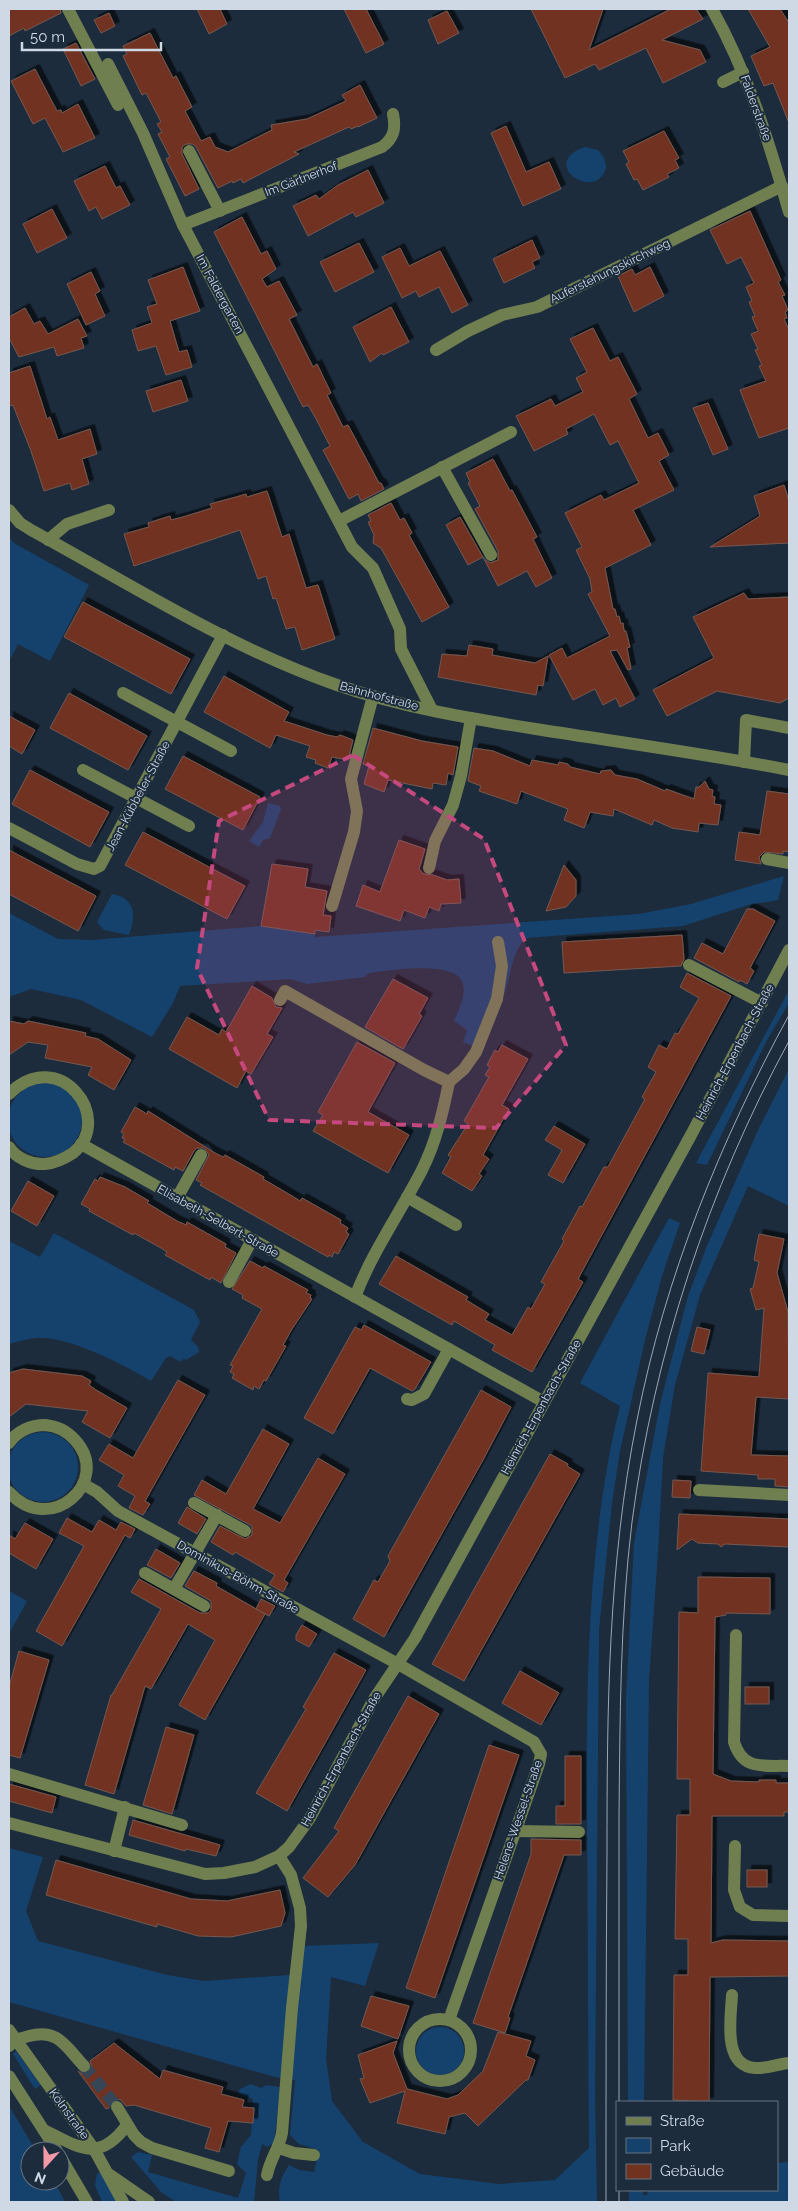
<svg xmlns="http://www.w3.org/2000/svg" width="798" height="2211" viewBox="0 0 798 2211" font-family="Raleway,sans-serif">
<style>
.green{fill:#15426d}
.building{fill:#723220;stroke:#745851;filter:url(#shadow)}
.lines{fill:none;stroke-linecap:round;stroke-linejoin:round}
.minor-tunnel{stroke:#374656;stroke-width:12;stroke-dasharray:12 6;stroke-linecap:butt}
.minor{stroke:#707f50;stroke-width:12}
.tram{stroke:#9ba7b5;stroke-width:1}
.marked{fill:#c5487e;fill-opacity:0.2;stroke:#c5487e;stroke-width:4;stroke-dasharray:10 6;stroke-linejoin:round}
.labels{text-anchor:middle;stroke-width:4;stroke-linejoin:round;paint-order:stroke}
.street-label{font-size:12px;fill:#cfd9e5;stroke:#1c2c3d}
</style>
<defs>
<filter id="shadow"><feDropShadow dx="4.5" dy="-4.5" stdDeviation="0" flood-color="#0009"/></filter>
</defs>
<rect width="100%" height="100%" fill="#1c2c3d"/>
<g class="green">
<path d="M585 147 598 150C603 155 608 163 605 171 593 201 538 163 585 147Z"/>
<path d="M9 538 14 543 89 585 50 661 18 644 9 662Z"/>
<path d="M268 803 280 806 281 809 270 838 263 840 259 847 249 841 263 822Z"/>
<path d="M784 876 778 900 748 905 683 926 526 938C509 954 512 980 502 999 494 1015 482 1030 473 1046L463 1042 467 1030 454 1021C459 1009 466 996 463 984 457 959 388 971 369 973L365 977 307 984 291 979 180 986 173 1003 152 1037 81 1000 31 989 9 997V913L58 939 91 940 261 926 315 934V937L639 914 691 904Z"/>
<path d="M112 894C136 898 136 916 129 935L104 930 97 922Z"/>
<path d="M789 990V1003L767 1040 707 1165 696 1163Z"/>
<path d="M789 1069V1206L748 1186 700 1295 675 1385 663 1458 658 1552 649 1680 644 2102H628L626 1698 634 1543 660 1404 688 1296 706 1248 759 1128Z"/>
<circle cx="45" cy="1120" r="37"/>
<path d="M669 1218 680 1223 662 1276 645 1340 620 1451 612 1503 599 1630 595 2096 597 2202H280C277 2188 281 2177 289 2165L299 2170 314 2172 319 2150 299 2144 290 2135 295 2080 275 2077 9 2002V1848L43 1857 26 1911 38 1941 167 1975 204 1981 289 1975 300 1978 302 1946 379 1943 365 1986 331 1977 326 2059 332 2101 363 2142 420 2174 499 2184 555 2180 589 2148C588 2040 588 1932 587 1823 586 1686 587 1540 620 1406L580 1383Z"/>
<path d="M54 1233 194 1310 200 1322 191 1340 198 1347 199 1352 186 1360 183 1358 181 1362 170 1356 166 1358 151 1381C124 1365 68 1335 35 1338 27 1339 17 1342 9 1344V1241L40 1257Z"/>
<circle cx="43" cy="1467" r="35"/>
<path d="M9 1591 27 1601 9 1634Z"/>
<circle cx="440" cy="2051" r="24"/>
<path d="M16 2051 41 2085 35 2089 13 2054Z"/>
<path d="M251 2084 261 2088 266 2085 280 2087 274 2143 267 2147 262 2144 258 2160 254 2202H176L161 2192 131 2157 138 2152 152 2155 148 2172 238 2198 246 2173 237 2164 241 2147 251 2135 253 2099 238 2094 240 2089Z"/>
<path d="M9 2106 36 2151H30V2181H54L65 2202H9Z"/>
<path d="M789 2162V2202H629V2190H643V2195H647L648 2190H777V2163Z"/>
<path d="M101 2171 118 2202H102L95 2185 97 2174Z"/>
</g>
<g class="building">
<path d="M9 9H60L61 13 25 31 24 28 9 36Z"/>
<path d="M197 9H220L227 24 209 34Z"/>
<path d="M344 9H366L384 44 366 53Z"/>
<path d="M531 9H603L589 50 671 9H696L703 19 662 40 700 50 706 62 663 83 646 48 599 70 595 64 565 78Z"/>
<path d="M748 9H780L789 23V123L773 83 764 86 751 56 770 47Z"/>
<path d="M447 11 459 33 438 44 428 20Z"/>
<path d="M109 13 115 26 101 33 94 20Z"/>
<path d="M150 33 173 78 176 76 192 107 185 111 201 141 210 137 215 147 228 152 272 130 271 125 307 119 346 101 342 95 360 85 377 118 358 127V126L351 129 349 127 294 152 299 154 243 183 241 179 233 183 232 181 218 188 196 147 193 144H186L182 147V154L199 189 185 196 166 159 170 157 158 134 162 132 157 124 161 122 146 93 142 95 123 56 127 54 123 46Z"/>
<path d="M76 43 95 79 81 86 63 49Z"/>
<path d="M35 69 57 111 61 110 62 113 78 104 95 138 63 152 45 118 33 124 11 81Z"/>
<path d="M506 126 526 172 549 162 561 189 523 206 491 133Z"/>
<path d="M664 131 679 158 675 160 679 168 667 174 669 177 643 190 637 179 634 180 626 164 629 162 623 151Z"/>
<path d="M105 166 116 188 120 186 130 205 102 219 96 207 89 211 74 181Z"/>
<path d="M368 170 384 203 356 217 353 212 308 236 293 206 316 195 319 199 338 185Z"/>
<path d="M52 209 67 238 37 253 23 224Z"/>
<path d="M750 211 781 280 778 282 785 295 782 296 788 310 785 312 787 318 784 319 789 330V428L759 438 740 390 766 381 759 366 762 365 755 350 758 349 751 334 758 331 752 317 755 316 749 302 752 301 746 287 754 283 741 257 727 264 710 230Z"/>
<path d="M242 217 261 254 267 251 276 269 262 279 267 287 279 281 297 315 289 319 313 367 317 364 331 393 327 395 343 427 348 425 379 483H381L384 489 361 501 358 494 349 499 323 450 330 446 315 417 308 405 303 407 214 232Z"/>
<path d="M532 240 540 258 532 262 535 268 504 283 493 259Z"/>
<path d="M359 243 374 272 335 292 320 262Z"/>
<path d="M400 248 409 266 440 251 468 305 452 313 439 287 419 297 416 291 402 298 382 257Z"/>
<path d="M183 267 200 311 170 321 179 352 187 350 192 367 166 375 156 346 138 351 132 330 152 323 147 307 157 304 148 280Z"/>
<path d="M650 267 664 296 634 312 618 276 632 269 635 275Z"/>
<path d="M91 272 100 291 95 294 105 316 86 325 67 284Z"/>
<path d="M391 307 409 342 383 355 382 353 370 362 353 327Z"/>
<path d="M25 308 34 324 40 321 48 334 78 319 87 336 81 338 84 348 57 356 54 347 19 357 9 338V317Z"/>
<path d="M593 328 610 361 618 357 637 394 629 399 648 438 658 433 669 455 659 461 674 490 633 510 651 545 605 568 613 609H615L617 617 619 616 621 624 623 623 624 631H626L630 647 627 648 631 669 628 670 617 650 610 651 635 699 620 707 616 698 603 705 595 689 573 700 549 655 562 648 567 658 610 636 588 594 592 592 590 579 576 550 582 547 565 513 601 495 604 500 639 483 618 441 610 445 594 414 566 429 568 434 534 451 516 416 551 399 555 406 583 392 576 378 587 372 570 339Z"/>
<path d="M30 366 47 419 50 417 58 440 90 429 97 454 82 459 89 484 72 490 70 483 44 491 31 451 13 405 9 406V373Z"/>
<path d="M181 380 188 401 153 412 146 391Z"/>
<path d="M708 403 728 449 713 455 693 408Z"/>
<path d="M493 459 510 491 512 490 537 537 533 539 552 578 536 587 527 571 498 586 483 557 468 565 446 525 460 517 484 559 490 563 498 560V551L475 509 480 506 468 483 470 482 466 473Z"/>
<path d="M784 485 789 501V543L710 547 760 516 754 496Z"/>
<path d="M267 491 282 537 289 534 306 588 318 585 335 639 302 650 295 627 286 629 276 598 273 599 266 576 258 579 240 530 134 566 124 534 149 527 148 523 170 516 171 520 183 517 212 508 210 504 236 497 246 494 247 497Z"/>
<path d="M391 503 400 520 404 518 412 533 409 535 449 607 422 622 381 548 373 543 374 535 368 522 371 521 368 515Z"/>
<path d="M744 593 748 599 789 597V698L780 703 717 691 667 716 653 690 714 658 693 617Z"/>
<path d="M83 602 190 659 171 694 64 637Z"/>
<path d="M469 645 493 649 492 655 535 663 548 656 543 686 538 685 536 695 438 677 442 654 467 656Z"/>
<path d="M224 676 289 712 284 721 327 735 337 737 340 735 353 740 348 760 332 757 328 768 315 763 316 760 306 757 310 746 276 735 270 748 204 712Z"/>
<path d="M69 693 147 736 128 770 50 728Z"/>
<path d="M9 716 35 730 22 754 9 746Z"/>
<path d="M373 728 422 741 458 747 453 775 448 773 446 785 433 783 432 789 388 780 384 792 364 784 369 766 363 764Z"/>
<path d="M474 748 493 751 530 766 532 760 558 765 559 762 568 764 570 767 600 774 601 771 611 770 615 775 637 779 665 791 666 789 694 799 696 787H699L705 781 709 789 713 790 712 796 715 797 714 804 721 805 718 825 699 823 698 832 672 828 654 820 652 825 614 809 613 816 590 812 584 828 564 820 568 809 521 791 517 804 479 791 481 786 468 781Z"/>
<path d="M183 756 260 797 243 830 165 789Z"/>
<path d="M30 770 109 812 90 847 12 804Z"/>
<path d="M767 791 789 794V852L783 851V854L764 852 759 857 761 864 735 860 739 832 760 835Z"/>
<path d="M143 832 245 886 227 919 125 865Z"/>
<path d="M399 840 425 849 419 869 424 874 433 875 447 880 459 879 461 903 441 904 439 911 429 907 425 918 404 910 400 921 356 906 363 885 380 892Z"/>
<path d="M9 850 96 896 78 931 9 894Z"/>
<path d="M272 864 308 869 305 887 327 891 323 915 331 916 329 932 315 930V934L261 926Z"/>
<path d="M564 865 576 880V896L566 907 546 911Z"/>
<path d="M747 909H753L775 921 750 968 754 971 747 984 740 980 739 982 694 958 702 943 723 954Z"/>
<path d="M682 935 684 959 681 966 564 973 562 942Z"/>
<path d="M687 973 731 996 578 1279 583 1282 532 1372 492 1350 495 1345 454 1321 452 1325 379 1284 396 1256 468 1297 466 1300 489 1314 485 1320 512 1335 528 1307 531 1309 545 1284 541 1282 564 1241 562 1239 580 1206 582 1207 604 1167H608L645 1099 642 1097 656 1072 648 1067 659 1045 667 1049 675 1033 678 1034 699 998 680 987Z"/>
<path d="M393 979 428 998 419 1014 422 1016 403 1049 365 1027Z"/>
<path d="M252 986 272 998 276 1007 282 1008 267 1034 273 1037 251 1074 246 1071 237 1088 169 1049 187 1017 219 1035 222 1029 226 1032Z"/>
<path d="M9 1021 24 1024 28 1021 86 1033 85 1036 98 1039 131 1060 114 1090 88 1075 92 1067 45 1058 48 1045 28 1042 9 1055Z"/>
<path d="M357 1042 395 1063 368 1112 409 1135 388 1173 313 1131 323 1115 318 1112Z"/>
<path d="M502 1045 528 1059 502 1105 509 1109 483 1155 489 1159 479 1174 482 1176 472 1191 442 1173 451 1157 448 1155 468 1124 464 1121 489 1077 485 1075 490 1067 487 1065 495 1050 498 1052Z"/>
<path d="M135 1107 147 1114 148 1111 215 1153 223 1157 225 1155 264 1177 263 1179 292 1196 300 1201 302 1198 341 1220 340 1223 348 1228 346 1232 349 1234 338 1254 334 1252 332 1257 329 1255 328 1257 200 1185 202 1183 196 1180 209 1155 204 1148H197L194 1151 183 1171 175 1167 174 1170 123 1142 125 1139 122 1138 124 1134 121 1132Z"/>
<path d="M554 1126 585 1144 563 1183 548 1175 562 1150 545 1140Z"/>
<path d="M100 1177 125 1187 149 1201 147 1203 177 1221 186 1225 187 1222 226 1244 225 1247 236 1253 221 1283 211 1277 210 1280 165 1255 167 1252 161 1248 134 1233 133 1235 89 1211 90 1209 81 1204 95 1179 98 1181Z"/>
<path d="M28 1181 54 1196 37 1226 11 1211Z"/>
<path d="M759 1234 784 1239 777 1273 788 1312 789 1399 756 1397 751 1455 789 1456V1487L775 1486V1479H758V1475L701 1471 708 1373 759 1377 764 1308 756 1310 750 1289 753 1288 759 1262 754 1260Z"/>
<path d="M250 1261 263 1268 264 1266 308 1290 306 1293 311 1295 310 1298 312 1299 292 1329 283 1345 286 1346 266 1381 264 1380 259 1389 254 1386 253 1390 232 1378 234 1374 230 1372 233 1366 230 1365 262 1309 242 1298 243 1295 232 1289Z"/>
<path d="M364 1325 431 1362 415 1389 412 1391 370 1368 333 1434 304 1418 355 1327 361 1330Z"/>
<path d="M697 1327 710 1330 704 1354 691 1351Z"/>
<path d="M23 1369 82 1376 91 1381 89 1385 96 1390 127 1408 110 1438 82 1422 88 1411 26 1404 9 1417V1373Z"/>
<path d="M178 1380 205 1395 145 1501 150 1504 143 1515 129 1508 135 1496 118 1486 124 1475 99 1460 109 1444 133 1458Z"/>
<path d="M481 1390 511 1407 483 1460 384 1637 353 1619 374 1580 378 1582 390 1561 388 1556Z"/>
<path d="M263 1429 289 1444 253 1509 280 1523 318 1458 345 1474 284 1580 288 1583 283 1592 269 1584 275 1575 235 1552 233 1555 211 1542 220 1526 245 1539 252 1535V1526L194 1495 202 1480 226 1494Z"/>
<path d="M550 1454 568 1464 567 1466 580 1474 464 1681 432 1664Z"/>
<path d="M673 1480 691 1481 690 1498 672 1497Z"/>
<path d="M187 1507 206 1519 197 1534 178 1523Z"/>
<path d="M679 1514 789 1519V1547L725 1544 721 1547 718 1544 698 1543 692 1539 677 1550Z"/>
<path d="M67 1518 92 1532 99 1520 116 1530 121 1522 135 1529 130 1538 125 1535 62 1646 36 1631 84 1546 59 1533Z"/>
<path d="M25 1523 53 1539 36 1569 9 1553V1535L15 1539Z"/>
<path d="M156 1549 180 1563 171 1578 147 1565Z"/>
<path d="M194 1571 217 1583 216 1586 265 1614 205 1720 179 1705 215 1640 188 1624 151 1689 145 1686 114 1794 85 1785 111 1695H112L161 1609 131 1592 139 1579 200 1613H208L211 1610V1601L185 1586Z"/>
<path d="M698 1577 770 1578V1614L726 1613V1615L715 1617 713 1774 731 1781 759 1782V1780H776V1783H789V1812H784V1816H712L711 1943 723 1940 789 1941V1976L710 1977 709 2102 673 2100 674 1975H688V1939H675L677 1815H690V1779H677L679 1612 698 1613Z"/>
<path d="M261 1599 275 1606 269 1616 256 1609Z"/>
<path d="M302 1625 317 1634 309 1647 296 1640V1635Z"/>
<path d="M19 1651 49 1660 20 1758 9 1755V1687Z"/>
<path d="M334 1653 366 1670 287 1811 256 1793 297 1724 306 1709 303 1707Z"/>
<path d="M520 1671 559 1693 541 1725 502 1703Z"/>
<rect x="745" y="1687" width="24" height="17"/>
<path d="M408 1696 439 1714 355 1865 328 1897 303 1878 339 1831 334 1828Z"/>
<path d="M166 1727 194 1735 172 1814 143 1805Z"/>
<path d="M489 1745 519 1755 435 1998 406 1988Z"/>
<path d="M565 1756H581V1824H556V1806H565Z"/>
<path d="M9 1784 56 1797 52 1813 9 1801Z"/>
<path d="M133 1820 220 1845 216 1856 186 1849 185 1851 129 1835Z"/>
<path d="M531 1839 581 1840V1855H564L508 2017 510 2018 505 2033 473 2023 531 1854Z"/>
<path d="M56 1860 191 1899 227 1901 280 1890 285 1913 281 1926 231 1937 198 1936 157 1924V1927L46 1895Z"/>
<rect x="747" y="1870" width="20" height="17"/>
<path d="M371 1996 409 2006 398 2039 361 2026Z"/>
<path d="M498 2032 531 2041 526 2056 535 2060 528 2080H526L478 2126 465 2113 449 2117 445 2134 397 2123 405 2091 370 2103 360 2079 364 2078 358 2055 397 2041 393 2053 407 2089 447 2099 458 2095 483 2071Z"/>
<path d="M114 2043 160 2079 163 2070 223 2087 221 2094 244 2100 242 2107 254 2108 253 2123 228 2121 219 2152 205 2148 211 2128 134 2105 126 2106 121 2100 117 2099 112 2100 109 2108 106 2109 78 2071 82 2074 89 2072 92 2068 90 2061Z"/>
</g>
<g class="lines">
<path class="minor-tunnel" d="M84 2066 117 2107"/>
<g class="minor">
<path d="M68 9 118 105"/>
<path d="M712 9C748 73 769 142 789 212"/>
<path d="M108 64 143 133 183 225 352 547 373 568 400 629 401 649 432 710"/>
<path d="M723 82 743 72"/>
<path d="M189 151 220 211"/>
<path d="M183 225 382 147C394 138 396 129 393 114"/>
<path d="M436 350 468 331 502 315 537 307 782 186"/>
<path d="M442 467 491 555"/>
<path d="M9 510 20 523 31 530C130 584 230 648 337 685 404 708 473 719 542 730 625 743 707 754 789 770"/>
<path d="M339 521 511 432"/>
<path d="M48 540 67 524 109 510"/>
<path d="M123 693 231 751"/>
<path d="M744 762 746 720 789 728"/>
<path d="M83 770 189 826"/>
<path d="M9 828 77 864 94 869 100 866 223 635"/>
<path d="M767 859 789 863"/>
<path d="M429 868 435 841 453 805 461 776 471 718"/>
<path d="M332 906 354 832 357 811 351 779 373 696"/>
<path d="M689 965 762 1003"/>
<path d="M280 1000 285 991 424 1070 449 1082"/>
<path d="M449 1082 464 1069 476 1052 497 999 502 966 498 942"/>
<path d="M9 1094C59 1044 116 1119 73 1153 64 1159 56 1163 45 1164 31 1165 16 1158 9 1147"/>
<path d="M81 1144 544 1402"/>
<path d="M407 1197 456 1225"/>
<path d="M177 1198 201 1155"/>
<path d="M229 1282 252 1240"/>
<path d="M355 1297C372 1252 400 1213 422 1170 436 1142 443 1112 449 1082"/>
<path d="M407 1399 412 1400 424 1394 449 1349"/>
<path d="M9 1443C17 1431 31 1425 45 1425 57 1426 67 1431 75 1440 113 1481 50 1538 9 1492"/>
<path d="M83 1484 97 1492 118 1511 398 1664 534 1742 541 1754 539 1764 449 2020"/>
<path d="M699 1490 789 1495"/>
<path d="M194 1503 245 1531"/>
<path d="M145 1573 204 1606"/>
<path d="M174 1589 217 1515"/>
<path d="M736 1635 734 1742C743 1771 763 1765 789 1766"/>
<path d="M9 1774 182 1825"/>
<path d="M9 1823 205 1874 224 1873 255 1867 279 1856 289 1847 310 1818 374 1699 415 1638 691 1135 789 950"/>
<path d="M515 1831 579 1832"/>
<path d="M735 1846 734 1890 740 1907 753 1915 789 1916"/>
<path d="M114 1851 125 1807"/>
<path d="M732 1995C731 2017 722 2066 755 2068 766 2069 778 2064 789 2063"/>
<circle cx="440" cy="2050" r="31"/>
<path d="M9 2030 94 2149 123 2202"/>
<path d="M9 2046C15 2039 21 2038 29 2036 58 2028 66 2047 84 2066"/>
<path d="M9 2076 57 2151"/>
<path d="M117 2107 134 2135 141 2142 152 2148 229 2171"/>
<path d="M44 2130C80 2148 99 2163 127 2125"/>
<path d="M279 2148 294 2153 314 2155"/>
<path d="M60 2156 87 2202"/>
<path d="M110 2175 149 2202"/>
<path d="M267 2175C270 2159 279 2149 282 2133L292 2008 301 1926 300 1908 291 1875 279 1856"/>
</g>
<g class="tram">
<path d="M619 2102C619 2007 619 1912 619 1818 620 1719 620 1620 632 1522 654 1354 708 1190 789 1041"/>
<path d="M606 2202C606 2086 606 1969 607 1853 607 1707 608 1565 637 1420 665 1277 720 1142 789 1015"/>
<path d="M619 2202V2190"/>
</g>
</g>
<path class="marked" d="M353 755 484 839 566 1045 496 1128 269 1120 197 968 219 821Z"/>
<g class="labels">
<g class="street-label">
<text transform="translate(756 108) rotate(70)" y="4">Falderstraße</text>
<text transform="translate(301 179) rotate(-21)" y="4">Im Gärtnerhof</text>
<text transform="translate(610 271) rotate(-26)" y="4">Auferstehungskirchweg</text>
<text transform="translate(220 294) rotate(62)" y="4">Im Faldergarten</text>
<text transform="translate(379 696) rotate(15)" y="4">Bahnhofstraße</text>
<text transform="translate(138 796) rotate(-62)" y="4">Jean-Kübbeler-Straße</text>
<text transform="translate(735 1052) rotate(-62)" y="4">Heinrich-Erpenbach-Straße</text>
<text transform="translate(218 1221) rotate(29)" y="4">Elisabeth-Selbert-Straße</text>
<text transform="translate(541 1407) rotate(-61)" y="4">Heinrich-Erpenbach-Straße</text>
<text transform="translate(238 1577) rotate(29)" y="4">Dominikus-Böhm-Straße</text>
<text transform="translate(341 1759) rotate(-61)" y="4">Heinrich-Erpenbach-Straße</text>
<text transform="translate(518 1820) rotate(-71)" y="4">Helene-Wessel-Straße</text>
<text transform="translate(69 2114) rotate(54)" y="4">Kölnstraße</text>
</g>
</g>
<rect width="798" height="2211" fill="none" stroke="#cfd9e5" stroke-width="20"/>
<rect x="616" y="2101" width="162" height="90" fill="#1c2c3d" stroke="#647180"/>
<rect x="626" y="2117" width="25" height="8" fill="#707f50" stroke="#647180"/>
<text x="660" y="2126" font-size="15" fill="#cfd9e5">Straße</text>
<rect x="626" y="2138" width="25" height="15" fill="#15426d" stroke="#647180"/>
<text x="660" y="2151" font-size="15" fill="#cfd9e5">Park</text>
<rect x="626" y="2164" width="25" height="15" fill="#723220" stroke="#647180"/>
<text x="660" y="2176" font-size="15" fill="#cfd9e5">Gebäude</text>
<g transform="translate(45 2166) rotate(201)"><circle r="24" fill="#1c2c3d" stroke="#647180"/>
<path d="M0-4L9 19L0 12L-9 19Z" fill="#f39aa8"/>
<text y="-8" font-size="14" font-weight="bold" text-anchor="middle" fill="#cfd9e5">N</text>
</g>
<path d="M22 42v8h139v-8" fill="none" stroke="#cfd9e5" stroke-width="2.5"/>
<text x="30" y="42" font-size="15" fill="#cfd9e5" stroke="#1c2c3d" stroke-width="4" paint-order="stroke">50 m</text>
</svg>
